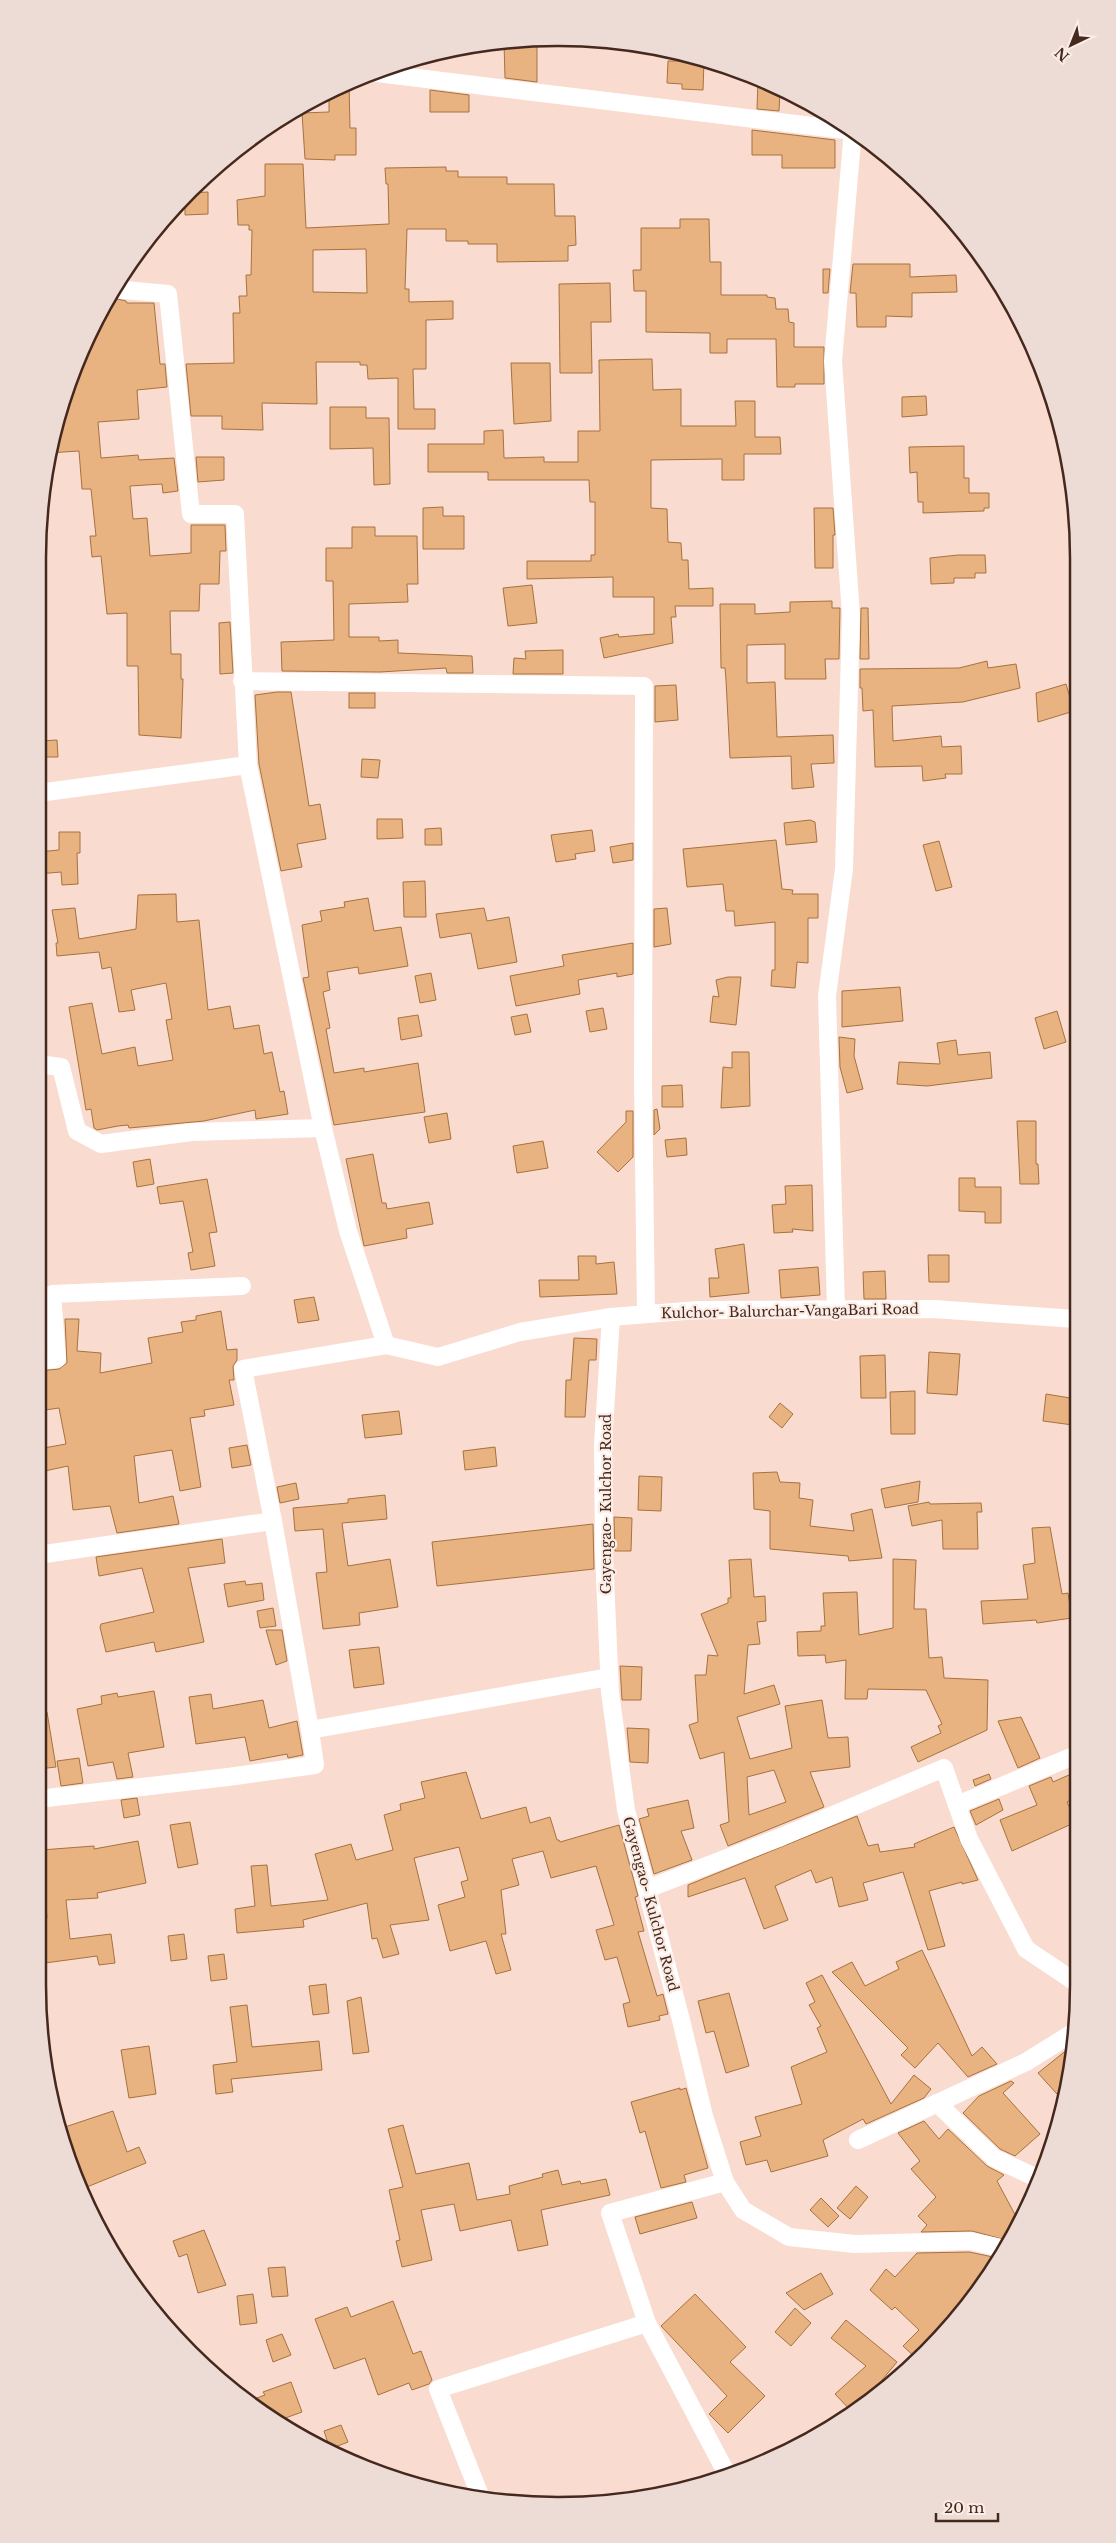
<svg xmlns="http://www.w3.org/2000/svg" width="1116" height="2543" viewBox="0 0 1116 2543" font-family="'Libre Baskerville',serif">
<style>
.building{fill:#e9b381;stroke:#a6723f;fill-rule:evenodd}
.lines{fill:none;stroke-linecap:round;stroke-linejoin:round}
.minor{stroke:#fff;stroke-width:18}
.labels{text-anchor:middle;stroke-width:4.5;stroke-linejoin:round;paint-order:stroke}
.street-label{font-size:14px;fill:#46291e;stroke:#fbece5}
.rim{fill:none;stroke:#46291e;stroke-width:2.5}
</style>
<rect width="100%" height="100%" fill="#f9dbcf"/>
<g class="building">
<path d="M504 42H537V82L505 78Z"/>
<path d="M668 61H704L703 90 682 89V84L667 83Z"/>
<path d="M758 81 780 92 779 111 757 109Z"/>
<path d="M349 83 350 128H356V155H335V160L305 159 302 113 329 112V91Z"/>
<path d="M430 90 469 95V112H430Z"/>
<path d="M752 130 835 140V168H782V155H752Z"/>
<path d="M265 164H303L306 228 389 224 388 184H386L385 168 446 167V171H458V177H507V184H554L555 216H575L576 245 568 246V261L497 262V244H468V241H446V229H407L405 289H409V302L453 301V319L426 320V369H413L414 409H435V429H398V378L368 379 367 365H360V362H316L317 404 262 403 263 430 222 429V416H191L186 364 234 363 233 313H240L239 296H247L246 275H251L252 230H249V225H238L237 200 265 196ZM366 249 367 293 313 292V250Z"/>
<path d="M208 192V214L185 215V198L190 193Z"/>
<path d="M680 219H709L710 262H721V295H767V297L775 298 776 309H788L789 322 794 323V347H824V384H795V387H777L776 339H727V353H710V333L646 332V291H634L633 270H641V228H680Z"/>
<path d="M853 264H910V277L956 275 957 292 912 293V317L886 316V327H857L856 293H850Z"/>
<path d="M823 269H830L828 293H823Z"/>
<path d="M610 283 611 322H591L592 373H560L559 284Z"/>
<path d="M108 297 126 301 127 303H154L160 364H165L167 387 137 390 139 419 98 422 101 458 138 455 139 460 174 458 178 491 163 493 162 484 130 486 133 519 147 518 150 556 191 553V525H225L226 551H220L219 584H200L199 611H170L171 654H181V679H183L181 738 139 735 138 666H127V613L107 614 101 556 92 557 90 536H96L91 489H82L79 451 48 453 65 390Z"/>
<path d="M652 359 653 390 681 389V426H736L735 401H755V437H780L781 454H744V480H722V459L651 460V508L667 509 668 542 681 543 682 560H688L689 589 713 588V606H675L676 617H671L673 643 604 658 600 638 618 634 619 637 654 634V597H613V577L527 579V561H591V555H595V502H590L589 480H488V472H428V444H484V431L503 430 504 458 544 457V462H578V431H600L599 360Z"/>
<path d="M511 363H550L551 421 514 424Z"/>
<path d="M926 396 927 415 902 417V397Z"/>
<path d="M330 407H366V418H389L390 484 374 485 373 448 330 449Z"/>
<path d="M964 446V478H969V493H989V508H984V511L923 513V502H918L917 472 910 473 909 447Z"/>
<path d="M196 457H224V480L198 482Z"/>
<path d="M443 507V516H464V549H423V508Z"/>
<path d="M814 508H833L835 535H833V568H815Z"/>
<path d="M352 527H375V536H417L418 584H407L408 602 349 604V637H379V641L398 640V653L472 656 473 673H447L446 668 380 672 282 671 281 642 334 640 333 581H326V548H352Z"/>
<path d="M958 555H985L986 573H975V578H954V583L931 584 930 558Z"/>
<path d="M532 585 537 623 508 626 503 588Z"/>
<path d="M832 601V608H840L839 659H825L826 679H785V644L747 645V683L775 682 777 737 833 735 834 763 811 764 814 787 792 789 791 756 730 758 726 680 725 668H721L720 604H755V614L790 612V602Z"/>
<path d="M861 608H868L869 659H860Z"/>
<path d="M230 622 233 673 220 674 219 623Z"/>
<path d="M563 650V674H513L514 658 526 659 525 651Z"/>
<path d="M987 661 988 668 1016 664 1020 688 963 702 892 706 893 741 941 736 942 747 961 746 962 774H945L946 778 923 781 922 766 875 767 873 710 863 711 862 688H860V669L959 668Z"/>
<path d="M1066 684 1074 711 1038 722 1036 693Z"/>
<path d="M676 685 678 720 655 722V686Z"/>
<path d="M277 692H291L309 806 320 804 326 839 297 844 302 867 281 871 259 764 255 695Z"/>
<rect x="349" y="693" width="26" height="15"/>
<path d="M57 740 58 757H42L41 741Z"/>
<path d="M362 759 380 760 378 778 361 777Z"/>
<path d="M377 819H402L403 838 377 839Z"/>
<path d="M810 820 815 822 817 842 786 845 784 823Z"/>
<path d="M441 828 442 845H425V829Z"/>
<path d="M592 830 595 851 575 854 576 859 556 862 551 835Z"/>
<path d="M59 832H80V853H77L78 884 62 885 61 872 38 874V852L59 850Z"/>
<path d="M776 840 782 889 793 890 792 894H818V918H808V963L797 962 795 988 771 986 772 970H775V922L735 926 734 911H726L723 884 687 887 683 849Z"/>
<path d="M939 841 952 887 936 891 923 845Z"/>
<path d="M633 843V860L613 863 610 847Z"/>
<path d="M425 881 426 917H404L403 882Z"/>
<path d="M176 894 177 922 199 920 208 1010 230 1006 234 1029 259 1025 264 1054 272 1052 280 1092 284 1091 288 1114 256 1119 255 1110 204 1121 129 1128 128 1125 118 1126 97 1130 94 1128 91 1109 86 1110 69 1007 92 1003 102 1054 135 1047 138 1066 173 1060 166 1020 172 1019 166 983 131 990 135 1010 119 1012 111 967 102 969 99 952 57 956 56 943H58L52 910 75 908 79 939 136 929 138 895Z"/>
<path d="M368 898 374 931 401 927 408 966 359 974 358 967 327 972 330 990 323 992 330 1028 326 1029 334 1073 364 1068V1072L418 1063 425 1112 334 1125 303 978 309 977 302 925 322 921 320 911 345 907 344 902Z"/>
<path d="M484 908 487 921 509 917 517 962 478 969 471 933 440 938 436 914Z"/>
<path d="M667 908 671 944 654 947V909Z"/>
<path d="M633 943V974L617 977V973L578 980 580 994 516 1006 510 976 564 966 562 955Z"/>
<path d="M431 973 436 1000 420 1003 415 976Z"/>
<path d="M728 977H741L736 1025 710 1022 713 996 719 997 716 980Z"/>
<path d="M900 987 903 1021 842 1027V991Z"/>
<path d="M603 1008 607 1029 590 1032 586 1011Z"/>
<path d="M1057 1011 1066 1042 1044 1049 1035 1018Z"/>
<path d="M527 1014 531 1032 515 1035 511 1017Z"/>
<path d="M418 1015 422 1036 401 1040 398 1018Z"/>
<path d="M839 1037 855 1039 854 1056 863 1089 847 1093 840 1067Z"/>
<path d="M956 1040 958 1055 990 1052 992 1078 927 1086 897 1084 899 1062 940 1064 937 1043Z"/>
<path d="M732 1052H749L750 1106 721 1108 723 1067 732 1068Z"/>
<path d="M682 1085 683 1107H662V1086Z"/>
<path d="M657 1109 660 1129 654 1135V1110Z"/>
<path d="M626 1111H633V1157L618 1172 597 1152 626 1122Z"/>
<path d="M447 1113 451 1139 429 1143 424 1117Z"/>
<path d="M1017 1121H1036V1164H1038L1039 1184H1020Z"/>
<path d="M686 1138 687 1155 667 1157 665 1140Z"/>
<path d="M543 1141 548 1168 517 1173 513 1146Z"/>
<path d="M373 1154 382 1203H386L387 1209 429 1202 433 1224 406 1229 407 1238 364 1246 346 1159Z"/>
<path d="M150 1159 154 1184 137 1187 133 1162Z"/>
<path d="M959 1178H975V1187H1001V1223H985V1212L959 1211Z"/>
<path d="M207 1179 217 1232 209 1233 215 1266 191 1270 188 1253 193 1252 183 1201 160 1204 157 1187Z"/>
<path d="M812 1185 813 1231 792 1229 793 1232 774 1233 772 1205 786 1204 785 1186Z"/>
<path d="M744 1244 749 1293 710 1297 709 1278H719L715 1249Z"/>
<path d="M928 1255H949V1282H929Z"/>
<path d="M578 1256H596V1264L614 1262 617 1294 540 1297 539 1280H579Z"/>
<path d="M818 1267 820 1295 781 1298 779 1270Z"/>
<path d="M885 1271 886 1299H864L863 1272Z"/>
<path d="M314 1297 319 1320 298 1323 294 1300Z"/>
<path d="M221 1311 227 1350 237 1349V1360L233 1366 234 1380H229L234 1405 204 1410 205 1416 190 1418 201 1487 180 1491 172 1450 134 1456 139 1503 173 1496 179 1524 117 1533 110 1506 73 1510 68 1466 40 1472 38 1457V1449L66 1444 59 1408 38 1411V1371L59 1369 67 1363 65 1319H79L77 1351 101 1353 100 1373 152 1363 148 1338 183 1332 181 1322 196 1320V1316Z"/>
<path d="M38 1317 43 1318 46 1350H38Z"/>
<path d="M574 1338 597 1339 596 1360H589L585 1417H565L566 1380H571Z"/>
<path d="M929 1352 960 1354 957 1395 927 1393Z"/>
<path d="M885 1355 886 1398H861L860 1356Z"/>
<path d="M915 1391V1434H891L890 1392Z"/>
<path d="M1046 1394 1076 1399 1073 1425 1043 1421Z"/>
<path d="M780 1403 793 1414 782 1428 769 1417Z"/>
<path d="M399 1411 402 1434 365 1438 362 1415Z"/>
<path d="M247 1445 251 1465 232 1468 229 1448Z"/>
<path d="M495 1447 497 1466 465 1470 463 1451Z"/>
<path d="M777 1472 780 1482 800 1483 799 1498 813 1500 810 1526 854 1531 851 1514 872 1509 882 1558 849 1561 848 1556 770 1549V1511L754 1509 753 1473Z"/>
<path d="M639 1476 662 1477 661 1511 638 1510Z"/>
<path d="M920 1481 918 1502 885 1508 881 1489Z"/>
<path d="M296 1483 299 1499 280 1503 277 1487Z"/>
<path d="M385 1495 387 1519 342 1523 348 1566 390 1559 398 1607 359 1613 360 1625 323 1629 316 1573 327 1572 323 1529 295 1531 293 1508 348 1503V1499Z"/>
<path d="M929 1502 930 1504 981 1503 982 1512H977L978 1549H943L942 1520 912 1526 908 1506Z"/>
<path d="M614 1517 632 1518 631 1551H615Z"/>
<path d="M593 1524 594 1569 437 1586 432 1542Z"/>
<path d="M1050 1527 1062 1594 1068 1593 1072 1618 1037 1623 1036 1620 983 1624 981 1601 1028 1599 1023 1565 1035 1563 1032 1528Z"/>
<path d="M222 1539 225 1563 188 1568 204 1642 156 1652 154 1642 106 1652 100 1627 101 1624 154 1612 142 1568 99 1576 96 1557Z"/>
<path d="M751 1559 754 1597 765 1596 766 1621 757 1622 760 1644 748 1645 744 1694 774 1685 780 1704 737 1717 750 1759 792 1748 785 1706 822 1700 828 1738 848 1737 850 1767 810 1772 824 1807 728 1846 720 1825 729 1822 724 1752 700 1759 689 1725 698 1722 695 1675H706L708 1655 718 1656 701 1614 728 1603V1598H731L729 1560ZM774 1770 786 1802 749 1815 747 1777Z"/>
<path d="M893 1559 916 1560 914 1609H926L929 1658 942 1657 944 1678 988 1680 987 1730 918 1762 911 1747 941 1733 938 1726 942 1724 926 1690 868 1689 867 1699H845L846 1660 826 1663 825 1655 798 1656 797 1632 821 1631V1626H825L823 1593 857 1592 859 1635 893 1628Z"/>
<path d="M245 1581 246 1585 262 1583 264 1600 228 1607 224 1584Z"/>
<path d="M273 1608 276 1626 260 1628 257 1611Z"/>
<path d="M266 1630H282L287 1661 276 1665Z"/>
<path d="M379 1647 384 1684 354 1688 349 1650Z"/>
<path d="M620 1666 642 1667 641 1700H622Z"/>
<path d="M154 1691 164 1747 128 1753 133 1777 117 1779 113 1762 88 1766 77 1709 102 1704 101 1696 117 1693 118 1697Z"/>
<path d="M211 1694 213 1709 263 1700 269 1728 297 1721 303 1755 288 1758 287 1754 250 1761 245 1737 196 1744 189 1697Z"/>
<path d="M47 1712 56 1767 38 1769V1713Z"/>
<path d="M1021 1717 1040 1758 1018 1768 998 1721Z"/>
<path d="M627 1728 649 1729 648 1763 630 1762Z"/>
<path d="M79 1758 83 1783 61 1786 57 1761Z"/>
<path d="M1078 1771V1797L1067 1802 1076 1822 1012 1851 1000 1820 1037 1805 1029 1786 1051 1777 1053 1782Z"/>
<path d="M466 1772 481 1819 526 1807 530 1823 550 1817 557 1840H559L560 1842 619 1825 638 1896 635 1897 644 1931 638 1932 657 1996 663 1994 668 2014 659 2016 660 2020 628 2027 623 2004 630 2002 617 1957 605 1960 596 1930 614 1925 596 1866 551 1878 543 1851 512 1859 519 1885 501 1890 506 1934H501L511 1970 496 1974 486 1941 450 1951 438 1905 465 1897 461 1882 468 1880 459 1847 414 1858 429 1920 390 1925 399 1954 383 1958 377 1938 372 1939 367 1903 303 1920 304 1927 237 1933 235 1909 255 1906 251 1866 267 1865 271 1906 328 1900 315 1854 351 1844 356 1860 393 1850 384 1815 401 1810 400 1804 425 1798 421 1782Z"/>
<path d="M989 1774 991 1779 975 1786 973 1780Z"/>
<path d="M137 1798 140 1815 124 1818 121 1800Z"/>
<path d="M999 1799 1003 1810 976 1825 970 1811Z"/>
<path d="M688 1800 694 1828 681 1831 692 1860 654 1874 639 1819 649 1816 647 1809Z"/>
<path d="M857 1816 868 1846 878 1844 880 1852 915 1847 914 1844 954 1827 978 1880 962 1884V1882L929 1891 945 1946 928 1950 903 1872 863 1883 868 1900 839 1907 832 1877 816 1883 811 1870 775 1886 788 1920 764 1929 745 1878 688 1897V1885Z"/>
<path d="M190 1822 198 1864 178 1868 170 1825Z"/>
<path d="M138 1841 146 1883 97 1893 98 1898 66 1900 70 1939 111 1934 115 1963 99 1965 97 1956 45 1963 40 1919 47 1918 41 1850 94 1846V1849Z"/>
<path d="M184 1934 187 1959 171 1961 168 1936Z"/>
<path d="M922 1950 972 2056 982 2047 997 2064 968 2077 938 2043 915 2068 901 2055 908 2048 832 1972 852 1962 865 1986 899 1969 896 1962Z"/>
<path d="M224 1954 227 1979 211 1981 208 1956Z"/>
<path d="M822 1975 891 2104 914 2075 931 2089 924 2098 866 2124 863 2119 823 2140 828 2156 771 2172 767 2160 746 2165 740 2142 761 2136 755 2117 802 2104 791 2067 827 2052 817 2028 821 2026 809 2005 815 2002 806 1983Z"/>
<path d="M326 1984 329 2013 313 2015 309 1986Z"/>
<path d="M729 1993 749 2066 726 2073 714 2031 706 2033 698 2001Z"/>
<path d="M361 1997 369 2052 353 2054 347 2001Z"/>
<path d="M247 2005 252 2047 319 2041 322 2070 231 2079 233 2092 216 2094 213 2065 237 2062 230 2007Z"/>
<path d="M1073 2045 1069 2083 1057 2094 1038 2073Z"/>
<path d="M149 2046 156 2094 129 2098 121 2050Z"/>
<path d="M1011 2081 1014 2083 1003 2093 1040 2134 1015 2156 1000 2149 963 2113 979 2096Z"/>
<path d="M680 2088V2090L686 2088 708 2168 684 2175 686 2182 661 2188 645 2131 640 2133 631 2102Z"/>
<path d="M113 2111 127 2152 139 2147 146 2163 82 2189 65 2153 59 2129Z"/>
<path d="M924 2121 939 2139 948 2129 987 2166 1004 2175 997 2181 1019 2222 1013 2237 1006 2240 972 2231 921 2232 927 2225 918 2216 936 2197 911 2169 920 2161 898 2133Z"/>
<path d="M403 2125 416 2174 469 2163 477 2200 510 2194 509 2186 543 2177 542 2174 558 2170 562 2185 580 2181 581 2184 606 2179 610 2195 541 2210 548 2245 518 2251 511 2220 460 2231 454 2204 421 2210 432 2260 402 2267 396 2241 400 2240 389 2190 403 2187 388 2129Z"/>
<path d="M856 2186 868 2197 850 2219 837 2208Z"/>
<path d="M821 2198 839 2216 828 2227 810 2210Z"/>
<path d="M692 2202 697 2218 640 2234 635 2217Z"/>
<path d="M204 2230 226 2285 198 2293 187 2254 179 2257 173 2241Z"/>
<path d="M969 2252 993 2257 998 2261 953 2324 917 2359 903 2346 919 2330 895 2307 892 2310 870 2290 886 2269 895 2277 917 2253Z"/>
<path d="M285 2267 288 2296 272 2297 268 2268Z"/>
<path d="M821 2273 833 2294 804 2310 786 2293Z"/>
<path d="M253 2294 257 2323 240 2325 237 2296Z"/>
<path d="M695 2294 746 2347 730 2362 765 2396 728 2433 709 2414 727 2396 661 2326Z"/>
<path d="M393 2301 413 2354 421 2351 432 2380 429 2384 412 2390 409 2383 378 2395 365 2358 334 2369 315 2319 347 2307 351 2317Z"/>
<path d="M795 2308 811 2323 791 2346 775 2332Z"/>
<path d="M846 2320 897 2362 867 2398 870 2401 853 2413 835 2394 866 2366 831 2338Z"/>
<path d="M282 2334 291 2355 273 2362 266 2340Z"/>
<path d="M291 2382 302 2412 277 2421 249 2401 265 2395 263 2392Z"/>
<path d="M341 2425 348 2442 330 2449 324 2431Z"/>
</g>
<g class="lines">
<g class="minor">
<path d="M377 73 853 131"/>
<path d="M114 289 168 294 191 514H235L248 765"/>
<path d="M242 681 644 686 643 1080 646 1314"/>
<path d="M38 793 248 765 323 1128"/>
<path d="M38 1064 61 1067 77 1131 101 1144 192 1132 323 1128 348 1231 386 1345 438 1357 520 1332 611 1317 698 1310 934 1309 1076 1319"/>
<path d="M836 1309 827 996 844 869 851 615 833 361 853 130"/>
<path d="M611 1317 603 1445 604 1554 610 1692 626 1810 681 2020 704 2116 725 2182 743 2210 789 2237 855 2244 970 2241 997 2247 1004 2252"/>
<path d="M38 1361 57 1359 52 1294 242 1286"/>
<path d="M273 1521 310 1730 609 1677"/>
<path d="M38 1555 273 1521 243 1369 386 1345"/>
<path d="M38 1799 228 1777 315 1765 310 1730"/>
<path d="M957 1805 1078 1754"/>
<path d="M647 1889 781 1837 944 1768 969 1839 1026 1949 1078 1984"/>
<path d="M937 2103 994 2158 1039 2179"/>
<path d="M858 2140 1026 2062 1074 2032"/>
<path d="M725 2182 610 2213 647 2323 728 2476"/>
<path d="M481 2498 438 2389 647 2323"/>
</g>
</g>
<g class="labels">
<g class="street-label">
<text transform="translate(790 1311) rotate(-1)" y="5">Kulchor- Balurchar-VangaBari Road</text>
<text transform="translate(606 1504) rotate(-90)" y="5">Gayengao- Kulchor Road</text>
<text transform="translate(651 1904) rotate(75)" y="5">Gayengao- Kulchor Road</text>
</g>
</g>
<path d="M0 0H1116V2543H0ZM558 46H558A512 512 0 0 1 1070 558V1985A512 512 0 0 1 558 2497H558A512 512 0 0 1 46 1985V558A512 512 0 0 1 558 46Z" fill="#eddcd5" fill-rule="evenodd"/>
<path class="rim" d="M558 46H558A512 512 0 0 1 1070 558V1985A512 512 0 0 1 558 2497H558A512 512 0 0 1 46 1985V558A512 512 0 0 1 558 46Z"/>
<g transform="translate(1071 45) rotate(223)" stroke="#fbece5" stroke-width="4" paint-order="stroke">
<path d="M0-4L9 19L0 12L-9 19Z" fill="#46291e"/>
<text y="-8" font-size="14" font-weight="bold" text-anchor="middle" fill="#46291e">N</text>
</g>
<path d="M936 2513v8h62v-8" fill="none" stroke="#46291e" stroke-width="2.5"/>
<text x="944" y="2513" font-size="15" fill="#46291e" stroke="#fbece5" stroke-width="4" paint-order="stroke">20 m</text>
</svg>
